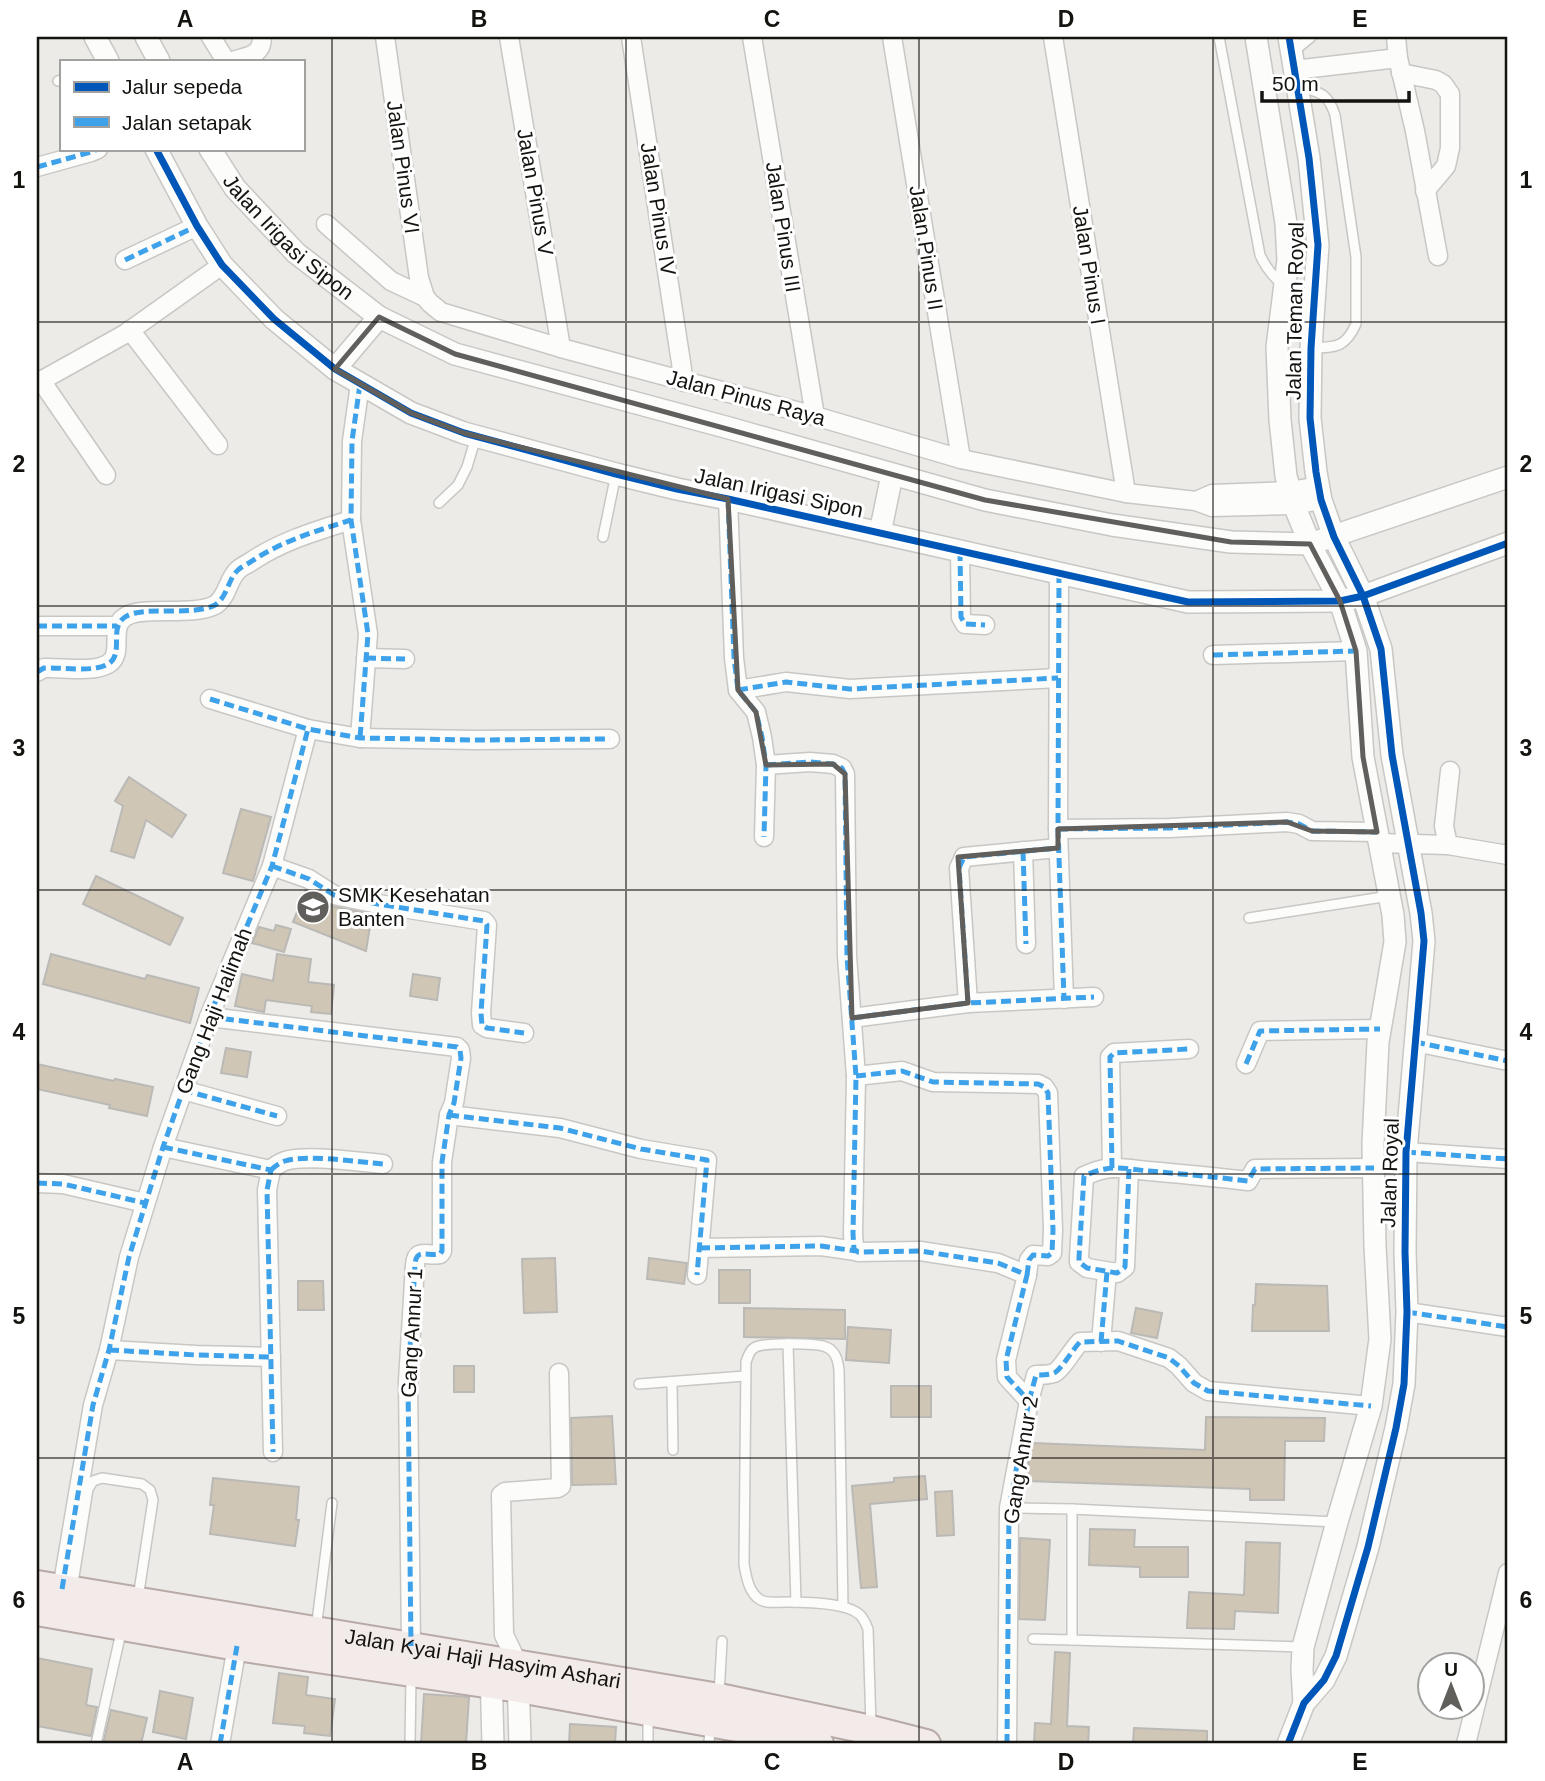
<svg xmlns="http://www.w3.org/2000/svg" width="1545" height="1781" viewBox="0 0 1545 1781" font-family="Helvetica,sans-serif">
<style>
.building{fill:#d0c6b5;stroke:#bab9b6;stroke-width:2}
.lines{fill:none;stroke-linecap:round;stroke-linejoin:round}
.service-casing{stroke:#c8c7c4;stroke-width:12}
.minor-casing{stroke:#c8c7c4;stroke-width:21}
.tertiary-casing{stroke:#c8c7c4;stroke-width:24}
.primary-casing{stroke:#b7aaa7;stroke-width:32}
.service{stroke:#fcfcfb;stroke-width:9}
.minor{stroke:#fcfcfb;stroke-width:18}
.tertiary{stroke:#fcfcfb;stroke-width:21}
.primary{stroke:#f2ebe9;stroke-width:28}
.quiet{stroke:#3da2ea;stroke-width:5;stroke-dasharray:10 5;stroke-linecap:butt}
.cycleway-casing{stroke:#fff;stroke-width:11}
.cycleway{stroke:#0057b8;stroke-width:7}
.marked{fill:none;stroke:#605f5b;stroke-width:5;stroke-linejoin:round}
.grid{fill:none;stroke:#141310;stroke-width:2;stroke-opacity:0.55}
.labels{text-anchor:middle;stroke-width:6;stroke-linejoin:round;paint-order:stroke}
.street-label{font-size:21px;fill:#141310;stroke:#fff}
.poi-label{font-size:21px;fill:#141310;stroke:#fff;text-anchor:start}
.neatline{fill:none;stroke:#141310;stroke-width:2.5}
.grid-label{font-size:23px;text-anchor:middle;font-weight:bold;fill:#141310}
</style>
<rect width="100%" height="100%" fill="#edebe7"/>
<g class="building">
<path d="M129 777 186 815 172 837 146 820 134 858 111 851 123 806 115 801Z"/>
<path d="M241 809 271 817 253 881 223 873Z"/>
<path d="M96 876 183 918 170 945 83 904Z"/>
<path d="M306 890 331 906 372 914 366 951 293 922Z"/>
<path d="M276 925 291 929 284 952 252 943 259 927 274 931Z"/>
<path d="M51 954 145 979 147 975 199 988 190 1023 43 984Z"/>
<path d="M277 954 311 959 308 982 334 985 331 1014 311 1012 312 1006 266 1000 264 1012 235 1006 242 974 273 981Z"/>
<path d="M413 974 440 978 437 1000 410 996Z"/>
<path d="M226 1048 251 1052 247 1077 221 1073Z"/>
<path d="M37 1064 114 1081 115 1079 153 1087 147 1116 109 1108 110 1105 37 1089Z"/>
<path d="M555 1258 557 1312 524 1313 522 1259Z"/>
<path d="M649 1258 687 1263 684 1284 647 1279Z"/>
<rect x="719" y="1270" width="31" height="33"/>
<path d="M298 1281H323L324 1310H298Z"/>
<path d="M1256 1284 1327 1286 1329 1331H1252L1253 1305H1255Z"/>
<path d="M744 1308 845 1310V1339L744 1337Z"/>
<path d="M1136 1308 1162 1313 1157 1338 1131 1333Z"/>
<path d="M848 1327 891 1330 889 1363 846 1360Z"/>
<rect x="454" y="1366" width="20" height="26"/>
<rect x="891" y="1386" width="40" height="31"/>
<path d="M612 1416 616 1484 572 1485 571 1418Z"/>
<path d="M1206 1417 1325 1418 1324 1441H1285L1284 1500H1250V1489L1028 1481 1029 1461 1033 1443 1205 1450Z"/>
<path d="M925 1476 927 1499 870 1504 877 1587 861 1588 852 1486 894 1482V1478Z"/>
<path d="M213 1478 299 1487 296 1520H299L295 1546 210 1534 214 1505H210Z"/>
<path d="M952 1491 954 1535 937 1536 935 1492Z"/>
<path d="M1090 1529 1135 1530 1134 1547H1188V1577H1140V1567L1089 1565Z"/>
<path d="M1020 1538 1050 1540 1045 1620 1019 1619Z"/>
<path d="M1246 1542 1280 1543 1278 1613 1235 1611 1234 1629 1187 1628 1189 1592 1244 1595Z"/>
<path d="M1055 1652 1070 1653 1067 1726 1089 1727 1088 1744H1034L1035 1723 1051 1724Z"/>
<path d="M37 1658 92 1669 86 1705 97 1707 91 1736 37 1726Z"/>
<path d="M279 1673 308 1677 306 1695 335 1699 330 1736 304 1733 305 1726 273 1723Z"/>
<path d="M160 1691 193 1698 186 1739 153 1732Z"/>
<path d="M424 1694 469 1697 466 1744H421Z"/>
<path d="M111 1710 147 1718 141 1744H103Z"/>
<path d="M570 1724 616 1727 615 1744H569Z"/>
<path d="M1134 1728 1207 1731V1744H1133Z"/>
</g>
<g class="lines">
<defs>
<g id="service">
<path d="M1219 37 1260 255C1266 268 1272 276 1283 285"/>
<path d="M1294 51 1311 37"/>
<path d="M58 81 61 80"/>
<path d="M1299 87C1320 92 1328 93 1335 115L1356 257V324C1345 348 1336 347 1313 348"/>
<path d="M439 503 458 485 467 467 476 437"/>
<path d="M603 537 616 474"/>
<path d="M1249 918 1389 896"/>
<path d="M788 1344 796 1602"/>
<path d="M672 1382 673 1450"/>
<path d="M639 1384 745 1376"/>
<path d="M1009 1508 1072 1509 1336 1522"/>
<path d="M1072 1509V1640L1302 1647"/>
<path d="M72 1589 88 1489 93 1481 102 1478 142 1484 150 1490 153 1500 138 1598"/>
<path d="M843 1607 839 1370C838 1361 836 1351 826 1347 817 1343 761 1342 754 1348 749 1351 748 1357 746 1362L744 1564C746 1575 748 1591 759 1599 766 1604 777 1602 785 1602 804 1602 847 1602 860 1615 864 1619 866 1624 868 1629L871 1726"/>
<path d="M316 1629 332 1503"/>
<path d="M1033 1639 1072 1640"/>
<path d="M719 1695 722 1641"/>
<path d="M648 1716V1744"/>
<path d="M96 1744 122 1628"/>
<path d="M410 1744 411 1676"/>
<path d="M709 1744 710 1727"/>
</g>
<g id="minor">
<path d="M211 37 226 61"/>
<path d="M385 37 419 278 425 297"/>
<path d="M509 37 561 348"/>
<path d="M631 37 684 382"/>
<path d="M752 37 815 416"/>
<path d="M892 37 961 459"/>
<path d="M1053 37 1126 493"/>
<path d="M1396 37 1398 58 1415 131 1438 256"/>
<path d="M233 61C248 56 262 56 262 37"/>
<path d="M1294 70 1398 58"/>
<path d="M1401 73 1436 80 1443 84 1450 94V148L1446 166 1425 191"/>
<path d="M37 167 91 152 98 149"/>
<path d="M326 224 391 281 425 297 430 303 441 312 561 348 815 416 961 459 1126 493 1196 501 1212 507 1294 505 1321 500"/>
<path d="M125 260 197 226"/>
<path d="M130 330 218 445"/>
<path d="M42 382 106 475"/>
<path d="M37 383 125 334 222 265"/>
<path d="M360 384 352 441 351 520 368 634 360 738"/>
<path d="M728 499 734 658 738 690 756 712 762 737 766 765 764 837"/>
<path d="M1196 501 1212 494 1290 491 1319 486"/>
<path d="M960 551 961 617 965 624 985 625"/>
<path d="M1059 573 1058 829 1064 999"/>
<path d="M37 626H117"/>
<path d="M1213 655 1356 651"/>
<path d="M366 658 405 659"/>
<path d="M37 672 44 668C61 667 93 673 108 664 125 654 108 628 125 617 142 605 192 617 215 605 227 598 228 579 238 570 242 566 248 564 252 561 282 541 316 531 351 520"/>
<path d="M738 690 786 682 850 689 1058 678"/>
<path d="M210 699 308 729"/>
<path d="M766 765 810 762 833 764 842 768 845 774 847 956 856 1076 853 1234 854 1249 858 1252 920 1251 998 1263 1027 1275 1006 1360 1007 1377 1029 1401"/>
<path d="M1058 829 1170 828 1287 822 1299 824 1312 831 1377 832"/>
<path d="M1379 843 1448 845 1508 855"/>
<path d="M1448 845 1444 826 1450 771"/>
<path d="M1023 851 1026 944"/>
<path d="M272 866 309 879 334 895 378 904 484 921 487 925 481 1013 482 1025 487 1028 524 1033"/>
<path d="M968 1003 959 868 964 857 1058 848"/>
<path d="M209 1017 457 1047 460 1050 461 1058 454 1103 449 1115 442 1162V1251L440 1254C428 1257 416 1247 415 1265L408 1381 411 1646"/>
<path d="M852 1018 968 1003 1094 997"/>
<path d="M1415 1042 1508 1061"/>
<path d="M1246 1064 1260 1031 1380 1029"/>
<path d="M856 1076 902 1071 933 1082 1038 1084 1044 1087 1048 1093 1053 1230 1052 1253 1048 1256 1033 1255 1029 1260 1027 1275"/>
<path d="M183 1090 277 1116"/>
<path d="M449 1115 560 1128 641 1149 707 1160 697 1275"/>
<path d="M163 1147 271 1170 267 1190 273 1452"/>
<path d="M1406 1152 1508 1159"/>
<path d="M1112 1168 1110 1057 1114 1053 1189 1049"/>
<path d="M1129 1169 1125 1267 1117 1273 1087 1268 1079 1262V1257L1084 1176C1091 1173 1098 1170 1105 1169 1119 1166 1135 1170 1149 1171 1182 1174 1215 1177 1248 1181L1255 1169 1374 1168"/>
<path d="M271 1170C275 1166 279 1163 285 1161 306 1154 359 1162 383 1164"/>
<path d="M37 1183 63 1184 145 1203"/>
<path d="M700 1248 821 1246 856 1251"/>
<path d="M1407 1312 1508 1327"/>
<path d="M1101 1342 1107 1272"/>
<path d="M109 1350 196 1355 271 1357"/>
<path d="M62 1589 93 1405 109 1350 129 1257 163 1147 209 1017 272 866 308 729 360 738 475 740 610 739"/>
<path d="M518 1664 504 1635 501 1495 505 1492 558 1488 561 1486 559 1373"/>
<path d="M220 1744 237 1646"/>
<path d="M1007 1744 1009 1508 1029 1401 1036 1375C1042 1375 1048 1375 1054 1373 1061 1370 1073 1349 1080 1342L1118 1341 1169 1358 1179 1366 1194 1383 1208 1391 1371 1406"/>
<path d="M1466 1744 1508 1573"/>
</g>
<g id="tertiary">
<path d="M95 37 108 61"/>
<path d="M146 37 159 61"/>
<path d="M1256 37 1286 223 1288 260 1277 347 1280 420 1286 476 1294 505 1310 544 1340 601 1356 651 1363 757 1393 915 1395 942 1378 1042 1373 1144 1375 1246 1380 1339 1371 1406 1337 1522 1303 1647 1302 1670 1304 1703"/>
<path d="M156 149 197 226 222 265 274 319 335 369 411 413 464 433 616 474 677 489 728 499 1188 602 1340 601 1363 596 1508 543"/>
<path id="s1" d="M210 149 235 188 296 253 379 317 455 354 729 428 985 500 1112 525 1231 542 1310 544 1508 477"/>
<path d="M335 369 379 317"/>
<path d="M880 533 892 475"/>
<path d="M491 1672 493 1744"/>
<path d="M518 1673 520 1744"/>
<path d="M1288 1744 1304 1703 1324 1680 1336 1656 1368 1547 1396 1428 1404 1384 1407 1312 1405 1252 1406 1152 1424 941 1421 913 1392 755 1381 649 1363 596 1334 537 1321 500 1316 472 1310 418 1311 348 1318 245 1309 158 1289 37"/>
</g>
<g id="primary">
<path id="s2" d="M37 1585 719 1698 871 1730 926 1744"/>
<path d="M37 1611 237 1646 519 1688 748 1729 819 1744"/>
</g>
</defs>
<use href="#service" class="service-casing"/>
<use href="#minor" class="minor-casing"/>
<use href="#tertiary" class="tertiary-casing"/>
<use href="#primary" class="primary-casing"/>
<use href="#service" class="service"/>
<use href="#minor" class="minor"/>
<use href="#tertiary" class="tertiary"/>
<use href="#primary" class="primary"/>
<g class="quiet">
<path d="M37 167 91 152 98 149"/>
<path d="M125 260 197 226"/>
<path d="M360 384 352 441 351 520 368 634 360 738"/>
<path d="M728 499 734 658 738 690 756 712 762 737 766 765 764 837"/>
<path d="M960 551 961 617 965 624 985 625"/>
<path d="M1059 573 1058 829 1064 999"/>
<path d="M37 626H117"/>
<path d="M1213 655 1356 651"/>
<path d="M366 658 405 659"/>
<path d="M37 672 44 668C61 667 93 673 108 664 125 654 108 628 125 617 142 605 192 617 215 605 227 598 228 579 238 570 242 566 248 564 252 561 282 541 316 531 351 520"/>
<path d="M738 690 786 682 850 689 1058 678"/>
<path d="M210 699 308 729"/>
<path d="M766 765 810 762 833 764 842 768 845 774 847 956 856 1076 853 1234 854 1249 858 1252 920 1251 998 1263 1027 1275 1006 1360 1007 1377 1029 1401"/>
<path d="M1058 829 1170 828 1287 822 1299 824 1312 831 1377 832"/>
<path d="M1023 851 1026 944"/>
<path d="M272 866 309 879 334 895 378 904 484 921 487 925 481 1013 482 1025 487 1028 524 1033"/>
<path d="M968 1003 959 868 964 857 1058 848"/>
<path d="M209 1017 457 1047 460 1050 461 1058 454 1103 449 1115 442 1162V1251L440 1254C428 1257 416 1247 415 1265L408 1381 411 1646"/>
<path d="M852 1018 968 1003 1094 997"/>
<path d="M1415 1042 1508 1061"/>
<path d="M1246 1064 1260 1031 1380 1029"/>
<path d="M856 1076 902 1071 933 1082 1038 1084 1044 1087 1048 1093 1053 1230 1052 1253 1048 1256 1033 1255 1029 1260 1027 1275"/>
<path d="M183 1090 277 1116"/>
<path d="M449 1115 560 1128 641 1149 707 1160 697 1275"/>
<path d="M163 1147 271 1170 267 1190 273 1452"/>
<path d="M1406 1152 1508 1159"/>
<path d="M1112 1168 1110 1057 1114 1053 1189 1049"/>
<path d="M1129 1169 1125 1267 1117 1273 1087 1268 1079 1262V1257L1084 1176C1091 1173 1098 1170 1105 1169 1119 1166 1135 1170 1149 1171 1182 1174 1215 1177 1248 1181L1255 1169 1374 1168"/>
<path d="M271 1170C275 1166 279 1163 285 1161 306 1154 359 1162 383 1164"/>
<path d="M37 1183 63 1184 145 1203"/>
<path d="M700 1248 821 1246 856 1251"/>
<path d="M1407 1312 1508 1327"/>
<path d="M1101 1342 1107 1272"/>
<path d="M109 1350 196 1355 271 1357"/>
<path d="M62 1589 93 1405 109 1350 129 1257 163 1147 209 1017 272 866 308 729 360 738 475 740 610 739"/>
<path d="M220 1744 237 1646"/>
<path d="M1007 1744 1009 1508 1029 1401 1036 1375C1042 1375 1048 1375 1054 1373 1061 1370 1073 1349 1080 1342L1118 1341 1169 1358 1179 1366 1194 1383 1208 1391 1371 1406"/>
</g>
<defs>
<g id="cycleway">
<path d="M156 149 197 226 222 265 274 319 335 369 411 413 464 433 616 474 677 489 728 499 1188 602 1340 601 1363 596 1508 543"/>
<path d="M1288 1744 1304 1703 1324 1680 1336 1656 1368 1547 1396 1428 1404 1384 1407 1312 1405 1252 1406 1152 1424 941 1421 913 1392 755 1381 649 1363 596 1334 537 1321 500 1316 472 1310 418 1311 348 1318 245 1309 158 1289 37"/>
</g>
</defs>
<use href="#cycleway" class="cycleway-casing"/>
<use href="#cycleway" class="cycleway"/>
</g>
<path class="marked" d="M379 317 455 354 985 500 1231 542 1310 544 1340 601 1356 651 1363 757 1377 832 1312 831 1287 822 1058 829V848L958 857 968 1003 852 1018 845 774 833 764 766 765 756 712 738 690 728 499 464 433 411 413 335 369Z"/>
<path class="grid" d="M332 37V1744M626 37V1744M919 37V1744M1213 37V1744M37 322H1508M37 606H1508M37 890H1508M37 1174H1508M37 1458H1508"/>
<defs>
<symbol id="school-disc" viewBox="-11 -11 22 22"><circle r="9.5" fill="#605f5b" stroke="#fff"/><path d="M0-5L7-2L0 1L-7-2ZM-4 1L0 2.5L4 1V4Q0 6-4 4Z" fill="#fff"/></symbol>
</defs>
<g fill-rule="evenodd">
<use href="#school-disc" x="294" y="888" width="38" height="38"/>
</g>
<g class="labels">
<g class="street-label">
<text transform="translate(403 167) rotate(82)" y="7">Jalan Pinus VI</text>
<text transform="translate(535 192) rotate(80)" y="7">Jalan Pinus V</text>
<text transform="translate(658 209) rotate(81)" y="7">Jalan Pinus IV</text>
<text transform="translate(783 227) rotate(81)" y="7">Jalan Pinus III</text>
<text dy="7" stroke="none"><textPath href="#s1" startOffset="119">Jalan Irigasi Sipon</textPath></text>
<text transform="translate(926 248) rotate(81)" y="7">Jalan Pinus II</text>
<text transform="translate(1089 265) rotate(81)" y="7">Jalan Pinus I</text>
<text transform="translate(1295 311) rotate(-89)" y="7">Jalan Teman Royal</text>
<text transform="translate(746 398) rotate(15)" y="7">Jalan Pinus Raya</text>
<text transform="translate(779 493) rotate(12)" y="7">Jalan Irigasi Sipon</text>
<text transform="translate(214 1011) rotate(-69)" y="7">Gang Haji Halimah</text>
<text transform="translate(1390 1173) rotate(-88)" y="7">Jalan Royal</text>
<text transform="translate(412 1333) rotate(-87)" y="7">Gang Annur 1</text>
<text transform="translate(1021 1460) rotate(-81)" y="7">Gang Annur 2</text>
<text dy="7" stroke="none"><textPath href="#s2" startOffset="452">Jalan Kyai Haji Hasyim Ashari</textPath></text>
</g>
<g class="poi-label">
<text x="338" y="902">SMK Kesehatan<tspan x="338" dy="24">Banten</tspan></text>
</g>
</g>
<rect width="1545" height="1781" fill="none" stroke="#ffffff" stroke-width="77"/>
<rect x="60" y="60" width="245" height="91" fill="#ffffff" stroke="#a1a19f" stroke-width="2"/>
<rect x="74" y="82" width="35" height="10" fill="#0057b8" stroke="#a1a19f" stroke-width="2"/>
<text x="122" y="94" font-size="21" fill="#141310">Jalur sepeda</text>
<rect x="74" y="117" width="35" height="10" fill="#3da2ea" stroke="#a1a19f" stroke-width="2"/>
<text x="122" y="130" font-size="21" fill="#141310">Jalan setapak</text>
<g transform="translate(1451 1686)"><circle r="33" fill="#ffffff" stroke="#a1a19f" stroke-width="2"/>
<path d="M0-5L12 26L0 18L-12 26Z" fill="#605f5b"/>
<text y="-10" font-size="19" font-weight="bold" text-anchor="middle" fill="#141310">U</text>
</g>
<path d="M1262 91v10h147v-10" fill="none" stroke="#141310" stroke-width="3.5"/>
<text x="1272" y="91" font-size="21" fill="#141310" stroke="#ffffff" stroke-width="5" paint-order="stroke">50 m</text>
<rect x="38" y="38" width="1468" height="1704" class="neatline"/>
<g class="grid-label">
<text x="185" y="27">A</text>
<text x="479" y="27">B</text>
<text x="772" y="27">C</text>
<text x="1066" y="27">D</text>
<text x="1360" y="27">E</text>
<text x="19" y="188">1</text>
<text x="1526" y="188">1</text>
<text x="19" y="472">2</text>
<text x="1526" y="472">2</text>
<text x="19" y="756">3</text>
<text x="1526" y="756">3</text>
<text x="19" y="1040">4</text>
<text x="1526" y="1040">4</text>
<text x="19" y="1324">5</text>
<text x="1526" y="1324">5</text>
<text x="19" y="1608">6</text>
<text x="1526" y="1608">6</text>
<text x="185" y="1770">A</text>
<text x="479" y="1770">B</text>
<text x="772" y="1770">C</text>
<text x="1066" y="1770">D</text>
<text x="1360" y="1770">E</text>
</g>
</svg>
